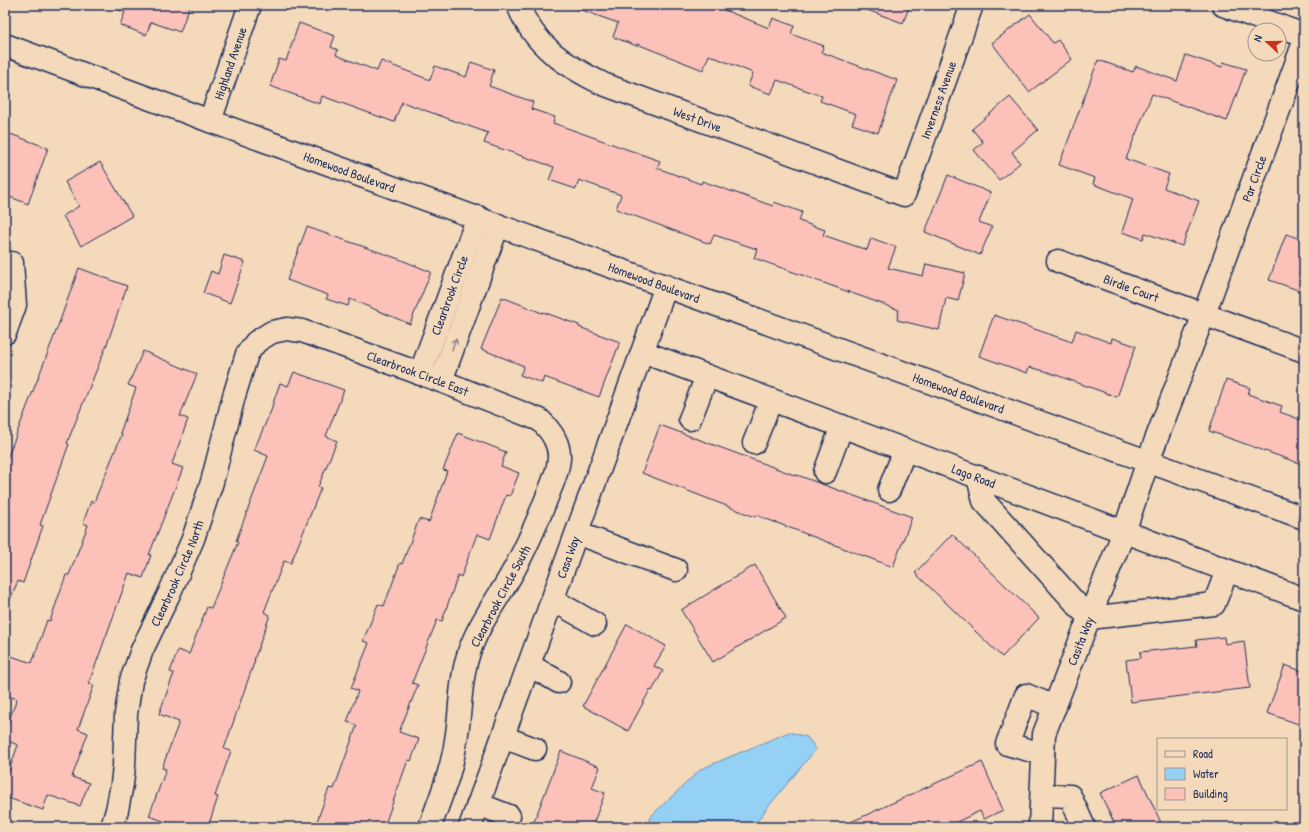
<svg xmlns="http://www.w3.org/2000/svg" width="1309" height="832" viewBox="0 0 1309 832" font-family="'Patrick Hand',sans-serif">
<style>
.water{fill:#94d1f5;stroke:#6490b9}
.building{fill:#fcc1b8;stroke:#1b2f5e}
.lines{fill:none;stroke-linecap:round;stroke-linejoin:round}
.minor-casing{stroke:#1b2f5e;stroke-width:25}
.minor{stroke:#f4d9bb;stroke-width:22}
.oneway{stroke:#88848c}
.labels{text-anchor:middle;stroke-width:3;stroke-linejoin:round;paint-order:stroke}
.street-label{font-size:13px;fill:#1b2f5e;stroke:#f4d9bb}
</style>
<rect width="100%" height="100%" fill="#f4d9bb"/>
<filter id="ink" filterUnits="userSpaceOnUse"><feTurbulence type="fractalNoise" baseFrequency=".025" numOctaves="2"/><feDisplacementMap in="SourceGraphic" scale="8" xChannelSelector="R" yChannelSelector="G"/><feConvolveMatrix kernelMatrix="1 2 1 2 8 2 1 2 1" color-interpolation-filters="sRGB"/></filter>
<g filter="url(#ink)">
<path class="water" d="M789 732 807 737 816 749 767 808 753 827H647L650 817 701 769Z"/>
<g class="building">
<path d="M111 5H190L180 32 151 22 146 35 120 25 125 12 111 7Z"/>
<path d="M574 5H724L722 9 769 28 773 18 794 26 791 34 824 46 821 52 897 80 878 133 852 124 856 114 820 101 822 96 777 80 771 94 748 86 753 73 709 55 703 70 637 44V46L613 37 618 23 573 7Z"/>
<path d="M859 5H910L903 23 859 7Z"/>
<path d="M1030 14 1053 43 1058 40 1072 59 1029 92 992 43Z"/>
<path d="M299 23 335 36 331 47 338 50 336 55 377 71 381 61 430 80 435 66 466 77 471 62 494 70 489 86 533 102 531 109 555 117 553 123 660 161 657 168 701 184 702 181 773 206 774 202 802 212 799 221 825 230 823 235 867 250 871 238 896 247 888 268 923 276 926 264 965 273 958 301 946 298 939 330 897 320 899 310 754 258 757 249 714 235 710 244 616 209 621 195 579 180 576 189 549 180 554 167 484 143 488 133 402 102 394 122 322 96 320 104 270 86 279 59 286 61Z"/>
<path d="M1186 55 1222 67 1223 62 1246 69 1227 121 1152 94 1126 159 1169 174 1164 188 1199 201 1182 246 1145 233 1143 239 1122 232 1133 199 1093 184 1095 178 1059 165 1098 60 1133 72 1136 66 1177 81Z"/>
<path d="M1010 97 1038 130 1012 152 1020 163 999 180 974 150 983 142 972 129Z"/>
<path d="M5 132 48 148 28 204 5 195Z"/>
<path d="M100 162 132 216 81 246 63 216 79 206 65 182Z"/>
<path d="M948 175 991 193 979 222 992 227 980 255 925 232Z"/>
<path d="M307 227 399 259 431 272 410 324 350 299 348 306 326 299 328 295 287 280Z"/>
<path d="M1286 234 1304 240V292L1269 280Z"/>
<path d="M224 255 245 262 230 303 203 293 211 271 218 274Z"/>
<path d="M79 268 127 286 107 344 67 443 69 444 40 525 43 526 23 583 18 581 5 611V464L58 326Z"/>
<path d="M502 297 542 313 543 312 579 325V327L620 342 599 397 544 377 542 383 520 375 524 366 481 349Z"/>
<path d="M994 315 1072 342 1076 330 1111 343 1112 338 1136 346 1117 397 1045 371 1029 367 1027 373 979 356Z"/>
<path d="M143 351 197 374 180 416 188 419 172 464 183 468 149 555H151L143 578 129 573 89 683 94 685 78 729 88 733 72 777 89 783 80 806 48 795 43 810 5 797V782L18 745 5 740V731L17 699 5 695V654L32 663 47 620 50 621 66 575H69L88 525 83 523 91 501 94 502 122 434 120 433 136 388 128 385Z"/>
<path d="M294 372 344 390 326 436 337 441 318 487 321 488 291 563 284 561 264 612 270 615 254 660H255L224 749 231 751 215 796 218 797 208 827H180L149 816 166 769 162 768 179 722 159 714 174 673 170 672 178 650 189 654 207 607 211 608 238 542 236 541 268 456 254 450 273 406H272L280 383 288 386Z"/>
<path d="M1226 380 1250 388 1248 394 1282 406 1280 412 1304 421V465L1209 431Z"/>
<path d="M660 425 797 476V475L912 517 893 567 756 515 755 517 642 473Z"/>
<path d="M458 433 506 452 501 466 519 473 510 496 506 495 490 539 477 534 461 577 458 575 442 621 437 620 412 683 418 685 399 732 419 739 411 761 408 760 384 827H315L329 788 334 789 357 725 347 722 358 691 351 688 369 643 363 641 378 604 384 606 400 563 402 564 419 519 429 522 447 471 443 470Z"/>
<path d="M952 534 1039 618 1002 657 915 573Z"/>
<path d="M755 565 786 618 713 662 681 610Z"/>
<path d="M627 624 666 646 654 666 663 671 652 691 650 690 628 731 583 706Z"/>
<path d="M1224 637 1225 644 1244 641 1250 688 1131 702 1126 660 1141 658 1140 652 1197 646 1196 640Z"/>
<path d="M1285 665 1304 672V726L1267 713Z"/>
<path d="M561 751 600 767 592 788 605 793 592 827H532Z"/>
<path d="M982 762 1003 810 984 819 980 811 946 827H840Z"/>
<path d="M1139 775 1163 827H1116L1100 793Z"/>
</g>
<g class="lines">
<defs>
<g id="minor">
<path id="s1" d="M518 5C534 46 566 66 603 84L904 195 972 5"/>
<path d="M1223 5 1304 35"/>
<path id="s2" d="M5 45 210 121 1304 518"/>
<path id="s3" d="M210 121 250 5"/>
<path id="s4" d="M1058 261 1304 351"/>
<path d="M5 333 15 305 12 263"/>
<path id="s5" d="M643 352 1304 599"/>
<path id="s6" d="M420 374 478 217"/>
<path d="M441 381 498 225"/>
<path d="M690 419 707 376"/>
<path d="M754 443 771 400"/>
<path d="M825 472 842 426"/>
<path d="M978 477 984 501 1089 618 1214 604 1227 571"/>
<path d="M889 490 905 450"/>
<path d="M577 533 676 570"/>
<path d="M553 600 595 624"/>
<path d="M529 665 559 682"/>
<path d="M503 737 535 749"/>
<path d="M1043 754 1007 744 1026 695 1055 707"/>
<path d="M1042 795 1070 796 1084 827"/>
<path d="M478 804 509 816"/>
<path id="s7" d="M112 827 117 810 122 784 124 766 126 714 131 681 142 650 169 594 193 539 212 482 234 396 247 354 256 342 272 332 287 329 302 331 441 381 540 420C551 431 560 443 559 459 558 472 552 485 547 497 535 528 522 558 504 587 490 610 474 633 467 659 459 687 461 713 456 740 452 771 440 798 430 827"/>
<path id="s8" d="M470 827 666 286"/>
<path id="s9" d="M1040 827 1044 734 1089 618 1124 532 1148 461 1204 314 1304 42"/>
</g>
</defs>
<use href="#minor" class="minor-casing"/>
<use href="#minor" class="minor"/>
</g>
<defs><path id="oneway-shaft" d="M-6 0H5M1.5-3L5.5 0L1.5 3" fill="none" stroke-width="1.6" stroke-linecap="round" stroke-linejoin="round"/></defs>
<use class="oneway" href="#oneway-shaft" transform="translate(454 344) rotate(-70)"/>
</g>
<g class="labels">
<g class="street-label">
<text dy="5" stroke="none"><textPath href="#s3" startOffset="61">Highland Avenue</textPath></text>
<text dy="5" stroke="none"><textPath href="#s1" startOffset="541">Inverness Avenue</textPath></text>
<text dy="5" stroke="none"><textPath href="#s1" startOffset="220">West Drive</textPath></text>
<text dy="5" stroke="none"><textPath href="#s2" startOffset="367">Homewood Boulevard</textPath></text>
<text dy="5" stroke="none"><textPath href="#s9" startOffset="687">Par Circle</textPath></text>
<text dy="5" stroke="none"><textPath href="#s2" startOffset="691">Homewood Boulevard</textPath></text>
<text dy="5" stroke="none"><textPath href="#s4" startOffset="78">Birdie Court</textPath></text>
<text dy="5" stroke="none"><textPath href="#s6" startOffset="84">Clearbrook Circle</textPath></text>
<text dy="5" stroke="none"><textPath href="#s7" startOffset="683">Clearbrook Circle East</textPath></text>
<text dy="5" stroke="none"><textPath href="#s2" startOffset="1015">Homewood Boulevard</textPath></text>
<text dy="5" stroke="none"><textPath href="#s5" startOffset="353">Lago Road</textPath></text>
<text dy="5" stroke="none"><textPath href="#s8" startOffset="287">Casa Way</textPath></text>
<text dy="5" stroke="none"><textPath href="#s7" startOffset="265">Clearbrook Circle North</textPath></text>
<text transform="translate(500 596) rotate(-62)" y="5">Clearbrook Circle South</text>
<text dy="5" stroke="none"><textPath href="#s9" startOffset="193">Casita Way</textPath></text>
</g>
</g>
<rect width="1309" height="832" fill="none" stroke="#f4d9bb" stroke-width="20"/>
<rect x="10" y="10" width="1289" height="812" fill="none" stroke="#1b2f5e" stroke-width="1.5" filter="url(#ink)"/>
<rect x="1157" y="738" width="130" height="72" fill="#f4d9bb" stroke="#9d9596"/>
<rect x="1165" y="751" width="20" height="6" fill="#f4d9bb" stroke="#9d9596"/>
<text x="1193" y="758" font-size="12" fill="#1b2f5e">Road</text>
<rect x="1165" y="768" width="20" height="12" fill="#94d1f5" stroke="#9d9596"/>
<text x="1193" y="778" font-size="12" fill="#1b2f5e">Water</text>
<rect x="1165" y="788" width="20" height="12" fill="#fcc1b8" stroke="#9d9596"/>
<text x="1193" y="798" font-size="12" fill="#1b2f5e">Building</text>
<g transform="translate(1267 42) rotate(291)"><circle r="19" fill="#f4d9bb" stroke="#9d9596"/>
<path d="M0-3L7 15L0 10L-7 15Z" fill="#c8321e"/>
<text y="-6" font-size="11" font-weight="bold" text-anchor="middle" fill="#1b2f5e">N</text>
</g>
</svg>
